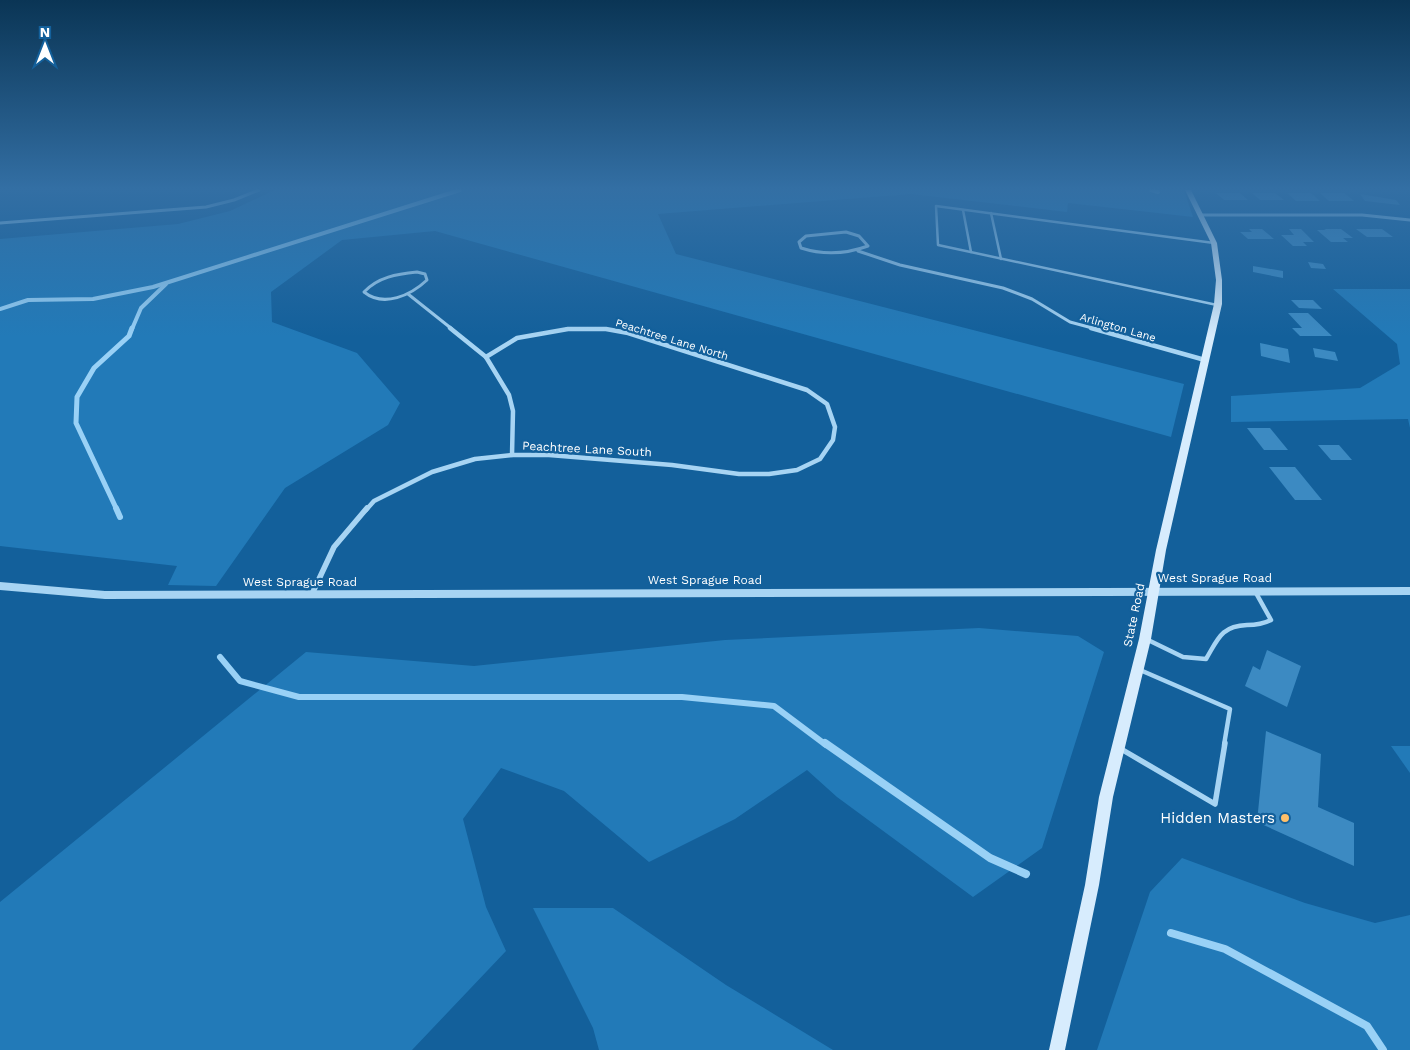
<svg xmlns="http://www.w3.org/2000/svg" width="1410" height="1050" viewBox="0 0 1410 1050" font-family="'Work Sans',sans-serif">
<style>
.green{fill:#227ab8}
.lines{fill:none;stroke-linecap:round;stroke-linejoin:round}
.stream-far3{stroke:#99d1f6;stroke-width:4}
.stream-far2{stroke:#99d1f6;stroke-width:5}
.stream-far1{stroke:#99d1f6;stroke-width:6}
.stream{stroke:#99d1f6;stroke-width:8}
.building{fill:#3c8ac2}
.service-far2{stroke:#a7d4f3;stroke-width:2.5}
.service-far1{stroke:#a7d4f3;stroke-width:4.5}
.service{stroke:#a7d4f3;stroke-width:5.5}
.minor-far2{stroke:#a7d4f3;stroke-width:3}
.minor-far1{stroke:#a7d4f3;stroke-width:4.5}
.minor{stroke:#a7d4f3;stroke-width:5.5}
.tertiary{fill:#a7d4f3;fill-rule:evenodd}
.secondary{fill:#d7ecfd;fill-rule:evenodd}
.poi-dot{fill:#ffc06a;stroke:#13609b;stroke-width:2}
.labels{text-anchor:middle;stroke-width:4.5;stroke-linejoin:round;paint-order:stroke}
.far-street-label{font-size:11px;fill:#fff;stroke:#13609b}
.street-label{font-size:12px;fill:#fff;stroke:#13609b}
.near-poi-label{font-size:15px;fill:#fff;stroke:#13609b;text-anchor:end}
</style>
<rect width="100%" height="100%" fill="#13609b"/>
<g class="green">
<path d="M275 190H1184L1193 217 1068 203 1067 212 911 194 658 214 676 254 1184 384 1171 437 435 231 342 240 271 292 272 322 357 353 400 403 388 425 285 488 216 586 168 585 177 566 0 546V239L178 224 230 211Z"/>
<path d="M1333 289H1410V428L1408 419 1231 422V396L1360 388 1400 364 1397 344Z"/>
<path d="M979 628 1078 636 1104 652 1042 848 973 897 837 797 807 770 735 819 649 862 564 791 501 768 463 819 486 907 506 951 412 1050H0V902L306 652 474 666 725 640Z"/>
<path d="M1391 746H1410V773Z"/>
<path d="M1182 858 1305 903 1375 923 1410 915V1050H1097L1150 892Z"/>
<path d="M533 908H613L726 985 833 1050H599L593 1028Z"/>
</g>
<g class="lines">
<g class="stream-far3">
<path d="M1151 190 1158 192"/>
<path d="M0 309 28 300 93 299 153 287 460 190"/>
<path d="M132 329 141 308 166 284"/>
</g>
<path class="stream-far2" d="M117 510 76 423 77 397 94 368 129 336 132 328"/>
<g class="stream-far1">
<path d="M116 508 120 517"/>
<path d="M220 657 240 681 299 697H682L774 706 826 745"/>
</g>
<g class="stream">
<path d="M825 743 990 858 1026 874"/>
<path d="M1171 933 1225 949 1367 1026 1383 1050"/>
</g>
</g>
<g class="building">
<path d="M1216 193H1240L1248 200H1224Z"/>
<path d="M1252 193H1275L1284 200H1260Z"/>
<path d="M1287 193H1311L1320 201H1296Z"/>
<path d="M1320 193H1344L1354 201H1329Z"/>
<path d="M1360 194 1396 200 1400 205 1365 201Z"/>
<path d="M1249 229H1262L1274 239H1248L1240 232H1252Z"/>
<path d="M1289 229H1301L1314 242H1303L1307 246H1293L1281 235H1294Z"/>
<path d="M1324 229H1341L1353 238H1343L1348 242H1331L1317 230H1326Z"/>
<path d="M1356 229H1382L1393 237H1367Z"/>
<path d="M1308 262 1323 264 1326 269 1311 268Z"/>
<path d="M1253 266 1283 271V278L1253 272Z"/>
<path d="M1291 300H1313L1322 309 1299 308Z"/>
<path d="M1288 313H1308L1332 336H1300L1292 328H1302Z"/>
<path d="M1260 343 1288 349 1290 363 1261 356Z"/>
<path d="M1313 348 1335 352 1338 361 1315 357Z"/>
<path d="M1247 428H1270L1288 450H1264Z"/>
<path d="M1318 445H1339L1352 460H1331Z"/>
<path d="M1269 467H1295L1322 500H1295Z"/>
<path d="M1267 650 1301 666 1287 707 1245 686 1253 666 1260 670Z"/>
<path d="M1266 731 1321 754 1318 807 1354 823V866L1257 822Z"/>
</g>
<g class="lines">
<g class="service-far2">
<path d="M963 210 971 252"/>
<path d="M991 213 1001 259"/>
<path d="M1214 243 936 206 938 245 1217 305"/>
</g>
<g class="service-far1">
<path d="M1146 639 1183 657 1206 659C1218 639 1221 626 1247 625 1256 625 1263 624 1271 620L1256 593"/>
<path d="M1140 670 1230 709 1224 745"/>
</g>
<path class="service" d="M1121 749 1215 804 1225 743"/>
<g class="minor-far2">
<path d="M1202 215H1362L1410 220"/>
<path d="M0 223 206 207 234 200 259 190"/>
<path d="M846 232 859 236 868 246C846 254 823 255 801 248L799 242 806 236Z"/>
<path d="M858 251 900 265 1003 288 1032 299 1070 322 1096 329"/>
<path d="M417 272 425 274 427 280C411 295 384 308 364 292 378 277 397 274 417 272Z"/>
<path d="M408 294 452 329"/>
<path d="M566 329H607"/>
</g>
<g class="minor-far1">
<path d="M450 328 486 357 509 395 513 411 512 455"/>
<path d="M1091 328 1205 360"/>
<path d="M366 510 374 501 432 472 475 459 512 455H549L672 465 739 474H769L797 470 820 459 833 440 835 427 827 404 807 390 628 333 606 329H568L517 338 486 357"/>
</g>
<path class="minor" d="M312 594 334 547 367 508"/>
<path class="tertiary" d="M0 582 105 591 1410 587V595L105 599 0 590Z"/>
<path class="secondary" d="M1185 190H1191L1217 243 1222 280V304L1166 550 1151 639 1113 797 1099 885 1065 1050H1049L1085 885 1099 797 1139 639 1156 550 1214 304 1216 280 1211 243Z"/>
</g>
<linearGradient id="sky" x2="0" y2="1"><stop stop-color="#0a3555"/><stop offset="0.56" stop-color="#336fa4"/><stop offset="1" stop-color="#336fa4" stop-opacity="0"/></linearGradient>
<rect width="1410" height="337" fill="url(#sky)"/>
<circle class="poi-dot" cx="1285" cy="818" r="5"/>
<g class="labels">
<g class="far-street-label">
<text transform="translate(1118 327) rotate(16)" y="4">Arlington Lane</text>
<text transform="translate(672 339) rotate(17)" y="4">Peachtree Lane North</text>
</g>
<g class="street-label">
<text transform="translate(587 449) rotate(3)" y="4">Peachtree Lane South</text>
<text x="1215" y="582">West Sprague Road</text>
<text x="705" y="584">West Sprague Road</text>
<text x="300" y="586">West Sprague Road</text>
<text transform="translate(1134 615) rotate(-78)" y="4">State Road</text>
</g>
<g class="near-poi-label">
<text x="1275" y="823">Hidden Masters</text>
</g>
</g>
<g transform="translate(45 45)" stroke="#13609b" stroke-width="4" paint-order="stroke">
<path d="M0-4L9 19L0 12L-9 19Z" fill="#ffffff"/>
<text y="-8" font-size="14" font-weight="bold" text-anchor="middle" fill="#ffffff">N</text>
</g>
</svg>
